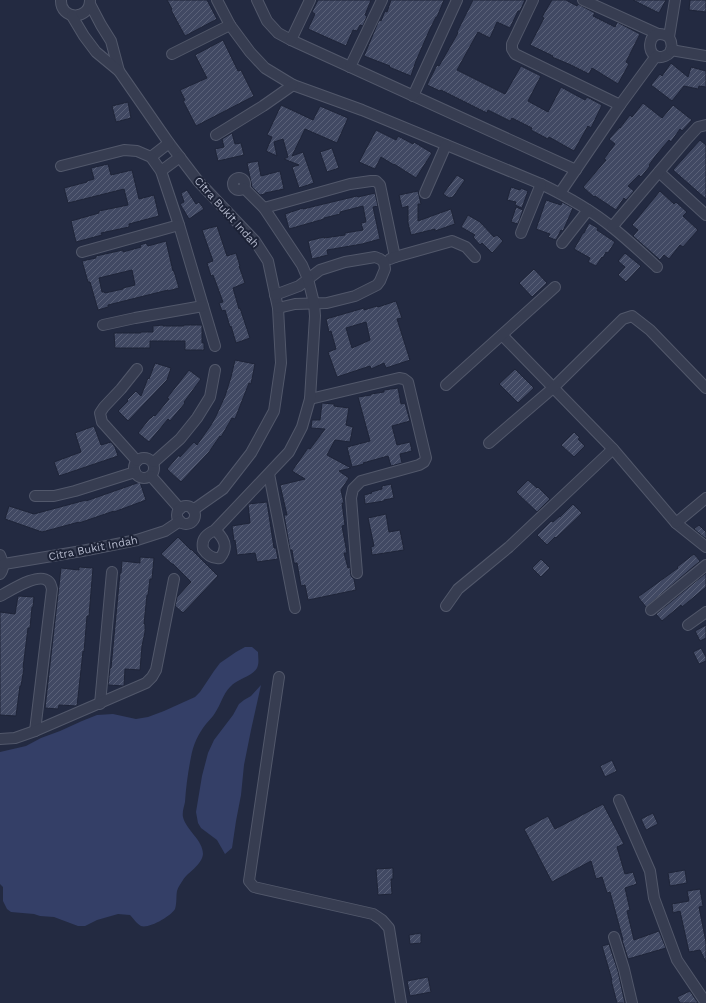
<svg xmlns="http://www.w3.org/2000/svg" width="706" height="1003" viewBox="0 0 706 1003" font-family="'Work Sans',sans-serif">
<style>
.water{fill:#343f67}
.building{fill:url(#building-hatch);stroke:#1e2438;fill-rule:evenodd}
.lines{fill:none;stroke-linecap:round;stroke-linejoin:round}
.street-casing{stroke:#52586b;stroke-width:12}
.street{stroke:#373d51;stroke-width:10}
.labels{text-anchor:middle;stroke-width:4;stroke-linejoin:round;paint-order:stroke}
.street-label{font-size:11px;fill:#b3b8cb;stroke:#1c2236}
</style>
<defs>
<pattern id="building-hatch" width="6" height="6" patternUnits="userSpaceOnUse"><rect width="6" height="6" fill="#414963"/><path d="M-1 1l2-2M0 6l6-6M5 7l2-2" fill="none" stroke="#5a6178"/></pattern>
</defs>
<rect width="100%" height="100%" fill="#232a41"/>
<g class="water">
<path d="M245 647H252L258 652C258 656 259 661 258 665 256 676 238 678 230 687 223 694 221 704 215 713 213 717 209 720 206 724 198 734 193 745 191 757 188 772 186 787 185 802 184 807 182 812 183 817 186 830 203 840 203 854 202 865 188 872 183 880 181 883 178 887 177 891 176 896 177 903 175 909 171 916 149 929 141 926 137 924 133 918 130 915L118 914 97 920 85 926H78L54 917 40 916 34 914 11 912 7 909 3 901V887L0 884V752L26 746 41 738 60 731 82 721 97 715 113 714 136 719 148 717 164 711 195 697 200 692 214 671 220 663 236 652Z"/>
<path d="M261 685 251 730 244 765 241 795 236 821 232 848 225 854 217 840 201 828 198 823 196 812 202 776 208 753 214 740 233 715 239 704 244 700 251 696Z"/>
</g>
<g class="building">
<path d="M167 0H207L217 19 185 36 171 10 172 9Z"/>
<path d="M318 0H371L365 15 367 16 363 26 360 25 357 31 353 30 346 46 308 29 315 14 312 12Z"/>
<path d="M391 0H444L437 17H436L430 29 416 61 411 76 389 67 390 66 364 56 379 20 381 21 385 11 387 12Z"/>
<path d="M473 0H525L520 11H518L510 28 497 22 490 38 478 32 457 70 505 94 521 66 541 76 528 101 548 112 561 87 585 100 587 97 602 105 591 128 588 126 574 151 549 137 548 139 531 130 532 128 512 118 510 121 488 110 487 113 441 90 440 91 427 85 437 65 439 66 458 33 457 32Z"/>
<path d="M552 0H566L577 6 578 4 595 13 593 16 615 27 617 22 640 34 626 62 629 64 618 84 592 68 589 74 571 65 552 57 553 56 530 45 544 18 542 17Z"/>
<path d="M633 0H666L659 13Z"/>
<path d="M690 0H706V12L689 10Z"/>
<path d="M223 40 238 71 241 70 254 96 196 126 183 101 185 100 180 90 207 78 195 55Z"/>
<path d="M671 63 688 77 691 67 706 71V87L699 86 698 89 684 86 672 101 651 85 660 74 662 76Z"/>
<path d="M128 102 131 118 116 122 112 106Z"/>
<path d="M643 103 662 118 673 105 692 120 682 131 680 129 671 142 669 140 657 154 649 165 650 166 641 177 639 175 628 186 634 191 626 200 624 198 616 210 595 196 594 197 583 187 606 160 604 159 615 144 609 139 620 127V128L630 115 632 117Z"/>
<path d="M281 105 313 120 320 106 348 118 337 143 305 129 292 156 303 152 314 183 299 188 292 167 299 165 284 159 288 157 283 139 274 142 277 156 266 151 272 137 267 135Z"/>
<path d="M376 130 396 140 398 136 413 144 414 142 432 153 416 178 394 164V165L381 157 375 169 359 162Z"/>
<path d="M232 133 235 144 241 143 244 155 218 161 215 149 224 147 222 139Z"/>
<path d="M700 140 706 145V199L673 170Z"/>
<path d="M332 148 339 168 327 172 320 152Z"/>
<path d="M258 161 261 176 280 171 284 189 265 193V194L260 195 252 187 247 163Z"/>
<path d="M108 164 111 175 132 170 139 199 154 195 159 216 129 224V227L101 233 102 235 76 242 71 221 99 213V211L128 205 124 189 68 203 64 188 87 182V181L94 179 91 168Z"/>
<path d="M457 175 465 180 453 197 449 198 443 194Z"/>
<path d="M511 187 520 190 521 188 528 191 522 208 515 205 516 202 507 200Z"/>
<path d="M187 190 196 204 199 202 204 209 189 219 180 204 184 202 181 193Z"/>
<path d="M418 191 421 204H418V221L437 214 451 209 455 224 435 231V229L411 235 408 223V206L402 208 399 195Z"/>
<path d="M660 191 674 204 676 202 687 212 683 216 698 230 683 247 680 245 669 259 664 255 660 260 633 236 638 230 632 225Z"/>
<path d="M375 193 378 206 373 207 380 239 362 244 327 250 328 255 312 259 308 241 324 237V238L345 235V233L363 230 361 223 366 222 363 206 340 212V214L324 218V219L289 229 285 214 303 208V209L357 196 358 197Z"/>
<path d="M546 200 561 205 562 202 573 208 563 231 561 230 556 240 548 237 550 234 536 229Z"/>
<path d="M516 207 523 210 518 224 511 222Z"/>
<path d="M468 215 480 222 494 237 497 235 503 241 492 253 482 243 480 245 473 237 475 235 461 227Z"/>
<path d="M589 223 598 228 597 230 615 242 608 253 606 252 603 258 602 257 596 266 588 262 590 258 574 249 583 233H584Z"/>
<path d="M217 226 227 256 236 253 240 266H239L245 283 233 288 239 309 240 308 250 338 236 343 231 326 230 327 225 310 222 311 219 303 223 302 213 275 211 276 207 263 213 261 202 230Z"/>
<path d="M166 241 173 271H174L179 288 168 291V290L108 305V307L98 310 90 282H88L82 261 96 258V256L123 250V252L141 247 140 245 146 243 148 246ZM132 270 135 285 123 288V289L105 293 104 292H102L99 278Z"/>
<path d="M625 253 641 266 626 282 618 275 625 267 618 261Z"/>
<path d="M534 269 547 283 532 297 519 283Z"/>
<path d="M396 301 402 318 397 319 410 360 386 368 384 363 371 369 370 366 337 377 328 352 336 349 331 331 329 332 326 319 364 308V310L377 306 378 307ZM366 322 370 340 352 348 346 328Z"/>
<path d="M163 325V326H184V325H202V343H204V350H185V341H150V348H115L114 333H141V332H153V326Z"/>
<path d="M235 360 255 364 251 384 249 383 235 419 232 418 221 437 220 436 209 452 181 482 167 469 179 455 180 457 194 442 197 445 211 425 216 416 225 396 231 377Z"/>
<path d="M155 363 171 368 167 380 128 421 118 411 128 401 127 400 136 391 141 396 148 378 149 379Z"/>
<path d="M515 369 534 388 518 403 499 384Z"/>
<path d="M189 370 201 379 184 402 185 403 170 421 168 419 149 442 138 433 150 418H151L154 415 155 416 169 399 167 398Z"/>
<path d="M398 388 401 404 405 403 410 421 392 426 397 445 410 442 412 451 400 454 402 463 391 466 388 456 363 463 364 464 352 467 347 447 370 441 358 397 371 395V394L384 392V390Z"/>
<path d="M322 403 334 404V406L349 408 346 425 353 427 350 442 335 440 327 455 351 468 339 471 349 478 341 490 344 503H342L345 525 342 526 347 553H344L348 568 350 567 351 576 354 579 356 590 308 600 305 585 301 586 297 563H294L292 550H290L284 515H287L280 485 305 479 292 471 308 448 310 449 325 429 311 428 312 420H320Z"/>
<path d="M94 426 101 445 111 442 115 447 118 456 59 476 54 462 81 452 75 433Z"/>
<path d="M574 432 580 438 578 439 585 446 574 457 561 445Z"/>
<path d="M528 480 537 488 538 487 550 499 537 512 516 492Z"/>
<path d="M140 482 146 500 114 512V511L79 523V522L42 532 5 519 9 506 34 514 86 500V501Z"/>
<path d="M391 484 394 498 384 500V501L365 504 364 495 372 493 371 492 382 489V486Z"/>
<path d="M267 502 274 548H276L278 559 257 562 255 553 237 555 235 540 234 541 232 526 250 523 248 504Z"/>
<path d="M573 504 582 513 556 538 555 537 547 545 537 535 551 521 553 522 560 516V517Z"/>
<path d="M386 514 389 532 400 530 404 550 372 555 371 547 374 546 368 518Z"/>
<path d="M699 525 706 532V539L694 529Z"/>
<path d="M178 537 191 550V549L218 576 183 613 175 606 177 597 191 582 173 564H172L161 554Z"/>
<path d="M694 554 700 561 646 607 638 597 678 568 677 567Z"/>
<path d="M140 557 154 558 152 579H150L148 595H147L144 624H145V632L142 646 140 670 125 669 124 686 108 685 110 668H111L120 573H121L122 561 140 563Z"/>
<path d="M541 559 550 568 541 577 532 568Z"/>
<path d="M79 567 93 568 89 616H87L84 652 83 651 81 670 77 706 59 705 58 709 45 708 61 568 79 570Z"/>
<path d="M706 573V587L682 607 681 605 662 621 656 614Z"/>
<path d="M18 596 34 597 33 607H32L30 628H28L23 668H24L21 686H20L16 716 0 715V612L15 614Z"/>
<path d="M706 625V638L700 641 695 631Z"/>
<path d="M701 648 706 657V661L699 664 693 652Z"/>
<path d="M612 760 617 771 605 777 600 766Z"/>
<path d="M603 804 624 844 617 847 625 874 633 872 637 884 625 888 630 910 627 911 634 940 659 931 666 948 628 959 622 940H623L610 892 607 893 602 877 596 879 591 861 552 882 524 829 548 816 555 829Z"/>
<path d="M653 813 658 824 646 830 641 819Z"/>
<path d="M393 868V879H391L392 894 378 895 376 869Z"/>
<path d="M685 870 687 883 670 886 668 873Z"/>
<path d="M700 889 703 906 699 907 706 942V962L700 950 689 952 680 911 673 913 672 904 689 901 687 891Z"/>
<path d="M421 933V943L410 944 409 935Z"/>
<path d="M609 944 618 971 625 1003H617L611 980H612L602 946Z"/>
<path d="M428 977 431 992 410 996 407 981Z"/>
<path d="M690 991 698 1003H680L677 997Z"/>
</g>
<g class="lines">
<defs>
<g id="street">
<path d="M61 0C60 20 90 21 90 0"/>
<path d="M217 0 230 25 250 52 265 68 293 85 362 110 541 184C566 196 591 210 613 228 628 240 643 254 657 267"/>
<path d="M257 0 267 21 278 33 291 40 576 170"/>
<path d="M533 0 512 44V49L515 54 620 105"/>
<path d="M583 0 658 34"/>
<path d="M90 4 101 25 111 41 119 71"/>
<path d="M72 16 84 36 96 52 119 71 169 143 198 181 255 241 268 261 278 308 281 363 274 411 251 453 223 489 193 510"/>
<path d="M669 37C645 23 644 64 665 56 673 53 673 44 669 37L675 0"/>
<path d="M291 40 310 0"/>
<path d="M671 50 706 56"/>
<path d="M172 54 230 25"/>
<path d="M350 67 382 0"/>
<path d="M413 96 457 0"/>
<path d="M216 135 263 106 293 85"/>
<path d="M151 157 169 143"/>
<path d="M61 166 124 150 137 151 151 157 161 171 179 225 215 346"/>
<path d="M161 171 180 157"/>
<path d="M659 172 706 215"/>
<circle cx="239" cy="184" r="6"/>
<path d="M425 193 446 145"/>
<path d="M560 193 620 105 656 56"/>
<path d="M264 208 350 184 371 181H376L380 185 395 257"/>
<path d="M612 227 686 140 698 127 706 125"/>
<path d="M521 233 541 184"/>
<path d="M562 243 588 210"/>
<path d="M82 252 179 225"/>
<path d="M390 259 395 257 452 241 466 247 475 257"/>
<path d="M275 295 299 286 320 270 345 262 375 257 380 259 384 262"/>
<path d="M278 308 295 304 327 303 355 296 377 285 380 281 385 269 384 262"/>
<path d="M103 325 135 318 203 306"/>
<path d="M502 335 613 449 676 523 706 547"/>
<path d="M446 385 555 287"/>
<path d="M310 399 399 378 404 379 408 382 426 458 424 462 419 465 361 481 353 489 351 498 357 573"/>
<path d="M489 443 553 388 623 319 632 316 650 330 706 388"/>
<circle cx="144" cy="468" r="10"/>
<path d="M137 461 102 422 100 413 104 407 121 389 137 369"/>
<path d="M154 462 180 439 197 418 210 397 215 370"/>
<path d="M269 474 295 608"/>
<path d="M151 476 180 509"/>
<path d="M35 496H54L75 491 135 472"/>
<circle cx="186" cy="515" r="9"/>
<path d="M676 523 706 498"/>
<path d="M215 530C224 538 229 547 220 558 212 559 207 555 203 549 201 538 207 534 215 530L289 452 302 427 310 399 315 316 314 303 308 279 302 265 264 208 244 188"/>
<path d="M0 555C3 562 5 568 0 574"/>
<path d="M4 564 82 551 137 540 165 531 180 521"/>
<path d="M0 596C10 591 38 572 48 581 51 583 51 586 52 589L35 731"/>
<path d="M446 606 458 589 509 547 613 449"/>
<path d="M651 610 706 565"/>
<path d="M688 625 706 612"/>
<path d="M279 677 249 881 254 887 373 914 382 920 389 928 401 1003"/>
<path d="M100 704 112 572"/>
<path d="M0 739 15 738 35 731 146 683 152 677 156 670 174 579"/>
<path d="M619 800 650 871 654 898 677 960 706 1003"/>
<path d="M614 937 624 969 632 1003"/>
</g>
</defs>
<use href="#street" class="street-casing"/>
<use href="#street" class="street"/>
</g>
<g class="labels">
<g class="street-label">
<text transform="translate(227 212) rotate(48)" y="4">Citra Bukit Indah</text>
<text transform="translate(93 548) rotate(-11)" y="4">Citra Bukit Indah</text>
</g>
</g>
</svg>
